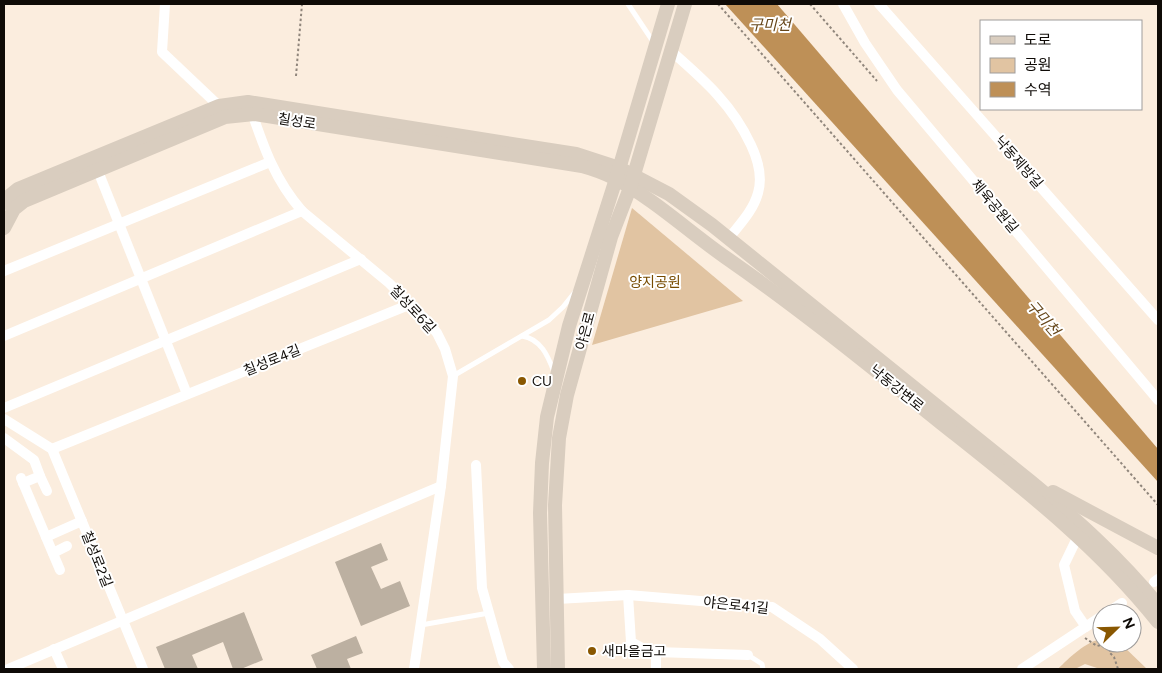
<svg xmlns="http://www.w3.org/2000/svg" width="1162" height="673" viewBox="0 0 1162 673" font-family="Figtree,'Noto Sans KR',sans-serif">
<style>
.green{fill:#e1c4a2}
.water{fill:#be9057}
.building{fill:#bcb0a1}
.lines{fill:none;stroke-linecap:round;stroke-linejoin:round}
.path{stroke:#90867c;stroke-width:2;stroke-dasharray:2.5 2.5;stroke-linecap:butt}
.lane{stroke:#fff;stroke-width:5}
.street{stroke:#fff;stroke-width:10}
.secondary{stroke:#d9cdbf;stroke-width:14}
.poi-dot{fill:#895700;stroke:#fff;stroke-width:2}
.labels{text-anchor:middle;stroke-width:4;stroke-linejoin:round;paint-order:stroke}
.street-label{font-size:14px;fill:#0f0b07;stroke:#fff}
.park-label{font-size:14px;fill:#774b00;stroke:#fff}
.poi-label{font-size:14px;fill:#0f0b07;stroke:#fff;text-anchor:start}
.water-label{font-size:15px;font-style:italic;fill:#66461a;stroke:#fff}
</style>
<rect width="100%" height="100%" fill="#fbedde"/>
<g class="green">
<path d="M632 208 743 301 592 345Z"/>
<path d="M1102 639V643H1120L1147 669H1100L1085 664 1075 669H1058C1069 658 1086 641 1102 639Z"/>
</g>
<path class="water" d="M725 4H777L1158 449V482Z"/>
<g class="building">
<path d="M381 543 388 560 371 567 381 589 400 581 410 606 361 626 335 562Z"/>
<path d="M244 612 263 660 241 669H233L223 642 192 655 198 669H165L156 647Z"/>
<path d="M356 636 363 653 347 659 351 669H317L311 655Z"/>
</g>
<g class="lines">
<g class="path">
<path d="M718 4 1158 505"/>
<path d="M810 4 877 81"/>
<path d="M296 76 302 4"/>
<path d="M1085 638 1097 646 1105 644 1113 646 1109 652 1114 657 1118 669"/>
</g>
<g class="lane">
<path d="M628 4 654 43"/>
<path d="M522 336C541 339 548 356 554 372"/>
<path d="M453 376 549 320 563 307 575 292"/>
<path d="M421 625 489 613"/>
<path d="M748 655 762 664 763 669"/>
</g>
<g class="street">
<path d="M165 4 162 52 219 106 221 110"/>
<path d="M843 4 865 43 897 90 1158 400"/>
<path d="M879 4 1158 320"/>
<path d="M671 51C704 80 732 104 751 145 758 160 763 176 758 193 753 211 740 224 729 238"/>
<path d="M251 110C264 148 275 180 302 211L389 283 428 322 437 333 445 349 453 376 441 486 414 669"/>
<path d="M98 171 187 394"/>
<path d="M4 271 270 162"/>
<path d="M4 336 302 211"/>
<path d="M4 408 361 259"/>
<path d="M4 419 52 449 143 669"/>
<path d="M4 438 34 460 40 476 23 483"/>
<path d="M52 449 411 304"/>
<path d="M476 465 482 588 503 662 509 669"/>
<path d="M40 476 47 491"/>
<path d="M21 478 46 537 82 521"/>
<path d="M1078 536 1064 565 1075 611 1086 627"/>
<path d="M46 537 60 570"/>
<path d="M53 553 67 546"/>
<path d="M1154 582 1158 579"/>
<path d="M628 595 631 642 642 648 656 652 748 655"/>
<path d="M557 599 628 595 772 607 820 639 853 669"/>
<path d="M1107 613 1122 603"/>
<path d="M54 649 63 669"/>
<path d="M8 669 441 486"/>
<path d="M656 669V652"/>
<path d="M1022 669 1102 616"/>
</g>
<g class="secondary">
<path d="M4 203 7 198 18 189 219 106 248 102 576 154 619 168 669 194 712 225 1030 481C1076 519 1121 559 1158 605"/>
<path d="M4 228 14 209 24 201 225 117 254 114 582 166C593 169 604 173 614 178 654 199 688 231 725 257 800 309 870 366 941 423 1019 485 1096 544 1158 622"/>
<path d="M1053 492 1158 548"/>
<path d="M544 669 540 513 542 463 547 417 569 326 616 179 668 4"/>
<path d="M558 669 555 505 559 438 567 395 611 237 630 188 685 4"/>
</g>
</g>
<g class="poi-dot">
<circle cx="522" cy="381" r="5"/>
<circle cx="592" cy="651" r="5"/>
</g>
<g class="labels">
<g class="street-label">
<text transform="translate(297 121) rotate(9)" y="5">칠성로</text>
<text transform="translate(1019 162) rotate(49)" y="5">낙동제방길</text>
<text transform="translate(995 206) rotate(50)" y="5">체육공원길</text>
<text transform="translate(413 309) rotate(47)" y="5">칠성로6길</text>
<text transform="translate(585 331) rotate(-75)" y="5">야은로</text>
<text transform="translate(272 360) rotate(-22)" y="5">칠성로4길</text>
<text transform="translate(897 388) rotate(39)" y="5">낙동강변로</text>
<text transform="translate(97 559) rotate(68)" y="5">칠성로2길</text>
<text transform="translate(736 605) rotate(6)" y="5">야은로41길</text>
</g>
<g class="park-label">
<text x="655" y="287">양지공원</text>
</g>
<g class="poi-label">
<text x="532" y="386">CU</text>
<text x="602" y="656">새마을금고</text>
</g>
<g class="water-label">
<text x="770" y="30">구미천</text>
<text transform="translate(1043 318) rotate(49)" y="5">구미천</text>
</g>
</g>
<rect width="1162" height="673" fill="none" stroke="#0f0b07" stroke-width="10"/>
<rect x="980" y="20" width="162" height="90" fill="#ffffff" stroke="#9f9d9c"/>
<rect x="990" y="36" width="25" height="8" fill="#d9cdbf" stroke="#9f9d9c"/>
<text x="1024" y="45" font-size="15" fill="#0f0b07">도로</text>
<rect x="990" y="58" width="25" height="15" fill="#e1c4a2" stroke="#9f9d9c"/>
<text x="1024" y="70" font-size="15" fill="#0f0b07">공원</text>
<rect x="990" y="82" width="25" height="15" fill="#be9057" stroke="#9f9d9c"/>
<text x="1024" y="95" font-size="15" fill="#0f0b07">수역</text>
<g transform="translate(1117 628) rotate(67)"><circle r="24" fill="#ffffff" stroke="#9f9d9c"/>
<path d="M0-4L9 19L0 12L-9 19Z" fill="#895700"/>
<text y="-8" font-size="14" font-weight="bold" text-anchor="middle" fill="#0f0b07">N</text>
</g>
</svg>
